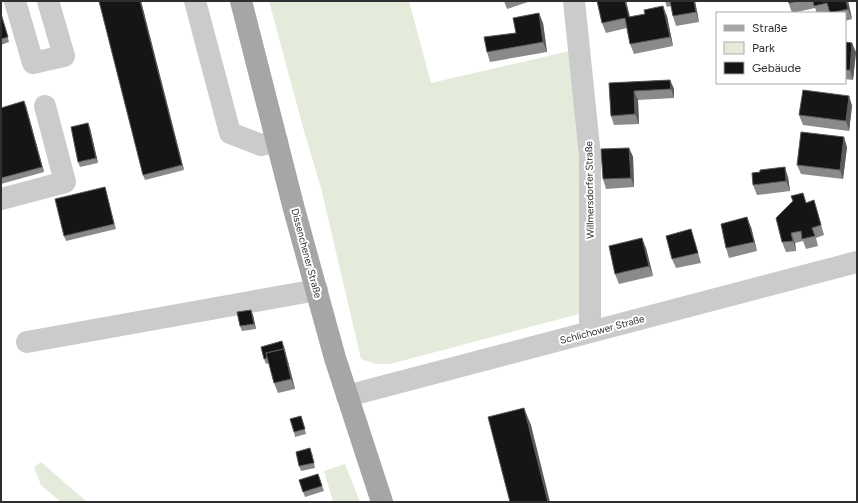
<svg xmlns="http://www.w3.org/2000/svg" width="858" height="503" viewBox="0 0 858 503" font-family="Figtree,sans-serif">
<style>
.green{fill:#e4ebdb}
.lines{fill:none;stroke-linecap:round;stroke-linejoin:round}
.minor{stroke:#cbcbcb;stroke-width:22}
.major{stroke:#a6a6a6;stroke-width:22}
.wall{fill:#8a8a8a}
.shaded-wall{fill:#5b5b5b}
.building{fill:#151515;stroke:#5b5b5b}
.labels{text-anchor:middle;stroke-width:4;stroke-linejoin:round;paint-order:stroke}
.street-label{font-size:10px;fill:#2e2e2e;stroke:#fff}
</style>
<rect width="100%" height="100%" fill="#fff"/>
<g class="green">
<path d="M269 1H409L431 83 570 51 581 155 579 314 390 364H376L361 359 321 188 304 131Z"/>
<path d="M41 462 87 502H61L41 485 34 467Z"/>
<path d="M345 464 360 502H333L324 471Z"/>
</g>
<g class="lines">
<g class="minor">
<path d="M15 1 33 63 64 56 48 1"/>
<path d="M195 1 230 133 261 145 277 141"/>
<path d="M574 1 590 156V332"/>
<path d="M1 199 65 182 45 106"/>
<path d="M27 342 317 290"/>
<path d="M347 396 857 262"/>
</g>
<path class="major" d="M241 1 294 209 335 358 382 502"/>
</g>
<g class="wall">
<path d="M99 1H141L184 170 145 180 143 175Z"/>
<path d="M504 1H531L507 9Z"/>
<path d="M626 1 630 17 667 16 673 46 634 54 630 44 627 28 606 33 602 23Z"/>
<path d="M665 1H695L699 22 676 26 673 16 671 6 667 7Z"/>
<path d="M788 1H848L852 19 845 21V13H817L815 8 792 13Z"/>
<path d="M1 12 9 42 1 45Z"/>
<path d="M543 23 547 52 490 62 487 52 516 33Z"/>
<path d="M845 42 856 52 853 80 845 79Z"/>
<path d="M670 80 674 89V98L638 100 639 124 614 125 611 116 609 83Z"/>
<path d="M849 96 852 106 849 131 803 125 799 115Z"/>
<path d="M26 106 44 172 1 184V108Z"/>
<path d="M88 123 90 128 98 163 80 167 78 162Z"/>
<path d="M847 147 843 179 801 174 797 165Z"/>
<path d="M629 148 633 157 634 187 606 189 603 179Z"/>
<path d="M788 177 790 191 757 195 753 185Z"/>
<path d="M105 187 116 229 66 241 64 236Z"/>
<path d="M806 202 817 210 824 235 816 238 818 246 806 249 803 241 795 243 796 251 786 252 782 242Z"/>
<path d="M751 227 757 251 729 258 726 248Z"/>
<path d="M694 239 701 263 676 268 672 259Z"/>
<path d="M646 248 653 276 619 284 615 274Z"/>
<path d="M253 315 256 329 242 331 240 326Z"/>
<path d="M284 346 295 389 278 393 274 383 269 363 266 364 264 359Z"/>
<path d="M301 416 306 434 295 437 294 432Z"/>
<path d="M312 453 315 468 301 471 299 466Z"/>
<path d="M318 474 324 491 305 497 299 480Z"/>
</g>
<g class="shaded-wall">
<path d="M140 1H141L184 170 182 165Z"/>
<path d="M625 1H626L632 27 629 17Z"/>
<path d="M694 1H695L699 22 696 12Z"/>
<path d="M846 1H848L852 19 848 9Z"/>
<path d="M663 6 667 16 673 46 670 37Z"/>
<path d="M539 13 543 23 547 52 543 42Z"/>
<path d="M852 43 856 52 853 80 850 70Z"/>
<path d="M670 80 674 89V98L671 89Z"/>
<path d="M634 91 638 100 639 124 635 114Z"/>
<path d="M849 96 852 106 849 131 846 121Z"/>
<path d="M24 101 26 106 44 172 42 167Z"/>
<path d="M88 123 90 128 98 163 96 158Z"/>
<path d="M844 137 847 147 843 179 840 170Z"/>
<path d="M629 148 633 157 634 187 631 178Z"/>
<path d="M785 167 788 177 790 191 786 181Z"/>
<path d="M747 217 751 227 757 251 754 242Z"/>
<path d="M791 233 795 243 796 251 793 241Z"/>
<path d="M642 238 646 248 653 276 649 266Z"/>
<path d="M251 310 253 315 256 329 254 324Z"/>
<path d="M284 349 287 358 295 389 291 379Z"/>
<path d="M524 408 531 425 550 502H548Z"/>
</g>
<g class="building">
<path d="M99 1H140L182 165 143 175Z"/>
<path d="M597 1H625L629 17 645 14 644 10 663 6 670 37 630 44 625 18 602 23Z"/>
<path d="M670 1H694L696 12 673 16Z"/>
<path d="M788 1H799L789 3Z"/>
<path d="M813 1H846L848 9 830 13 827 3 814 6Z"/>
<path d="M539 13 543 42 487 52 484 37 516 33 513 18Z"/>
<path d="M1 14 8 37 1 39Z"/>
<path d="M845 42 852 43 850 70H845Z"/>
<path d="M670 80 671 89 634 91 635 114 611 116 609 83Z"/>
<path d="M803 90 849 96 846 121 799 115Z"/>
<path d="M24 101 42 167 1 178V108Z"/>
<path d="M88 123 96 158 78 162 71 127Z"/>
<path d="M801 132 844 137 840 170 797 165Z"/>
<path d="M629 148 631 178 603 179 601 149Z"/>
<path d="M785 167 786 181 753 185 752 173 760 172V170Z"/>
<path d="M105 187 114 224 64 236 55 199Z"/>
<path d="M803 193 806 203 814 200 821 225 812 228 815 236 802 239 801 231 791 233 793 241 782 242 776 218 793 201 791 196Z"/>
<path d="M747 217 754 242 726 248 721 224Z"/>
<path d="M691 229 698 253 672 259 666 236Z"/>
<path d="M642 238 649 266 615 274 609 246Z"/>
<path d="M251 310 254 324 240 326 237 312Z"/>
<path d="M282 341 285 353 284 349 266 353 267 358 264 359 261 347Z"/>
<path d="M284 349 291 379 274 383 266 353Z"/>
<path d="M524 408 548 502H510L488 417Z"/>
<path d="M301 416 305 429 294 432 290 419Z"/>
<path d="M310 448 314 463 299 466 296 452Z"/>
<path d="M318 474 322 486 303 492 299 480Z"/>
</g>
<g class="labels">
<g class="street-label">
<text transform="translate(589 190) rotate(-91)" y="4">Willmersdorfer Straße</text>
<text transform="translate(307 253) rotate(75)" y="4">Dissenchener Straße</text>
<text transform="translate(602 329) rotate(-15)" y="4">Schlichower Straße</text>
</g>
</g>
<rect width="858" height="503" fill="none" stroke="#2e2e2e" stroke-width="4"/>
<rect x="716" y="12" width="130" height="72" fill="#ffffff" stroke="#ababab"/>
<rect x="724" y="25" width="20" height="6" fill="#a6a6a6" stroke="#ababab"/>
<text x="752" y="32" font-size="12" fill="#2e2e2e">Straße</text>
<rect x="724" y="42" width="20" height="12" fill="#e4ebdb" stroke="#ababab"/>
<text x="752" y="52" font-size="12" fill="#2e2e2e">Park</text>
<rect x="724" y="62" width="20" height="12" fill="#151515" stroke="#ababab"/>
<text x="752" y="72" font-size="12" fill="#2e2e2e">Gebäude</text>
</svg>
